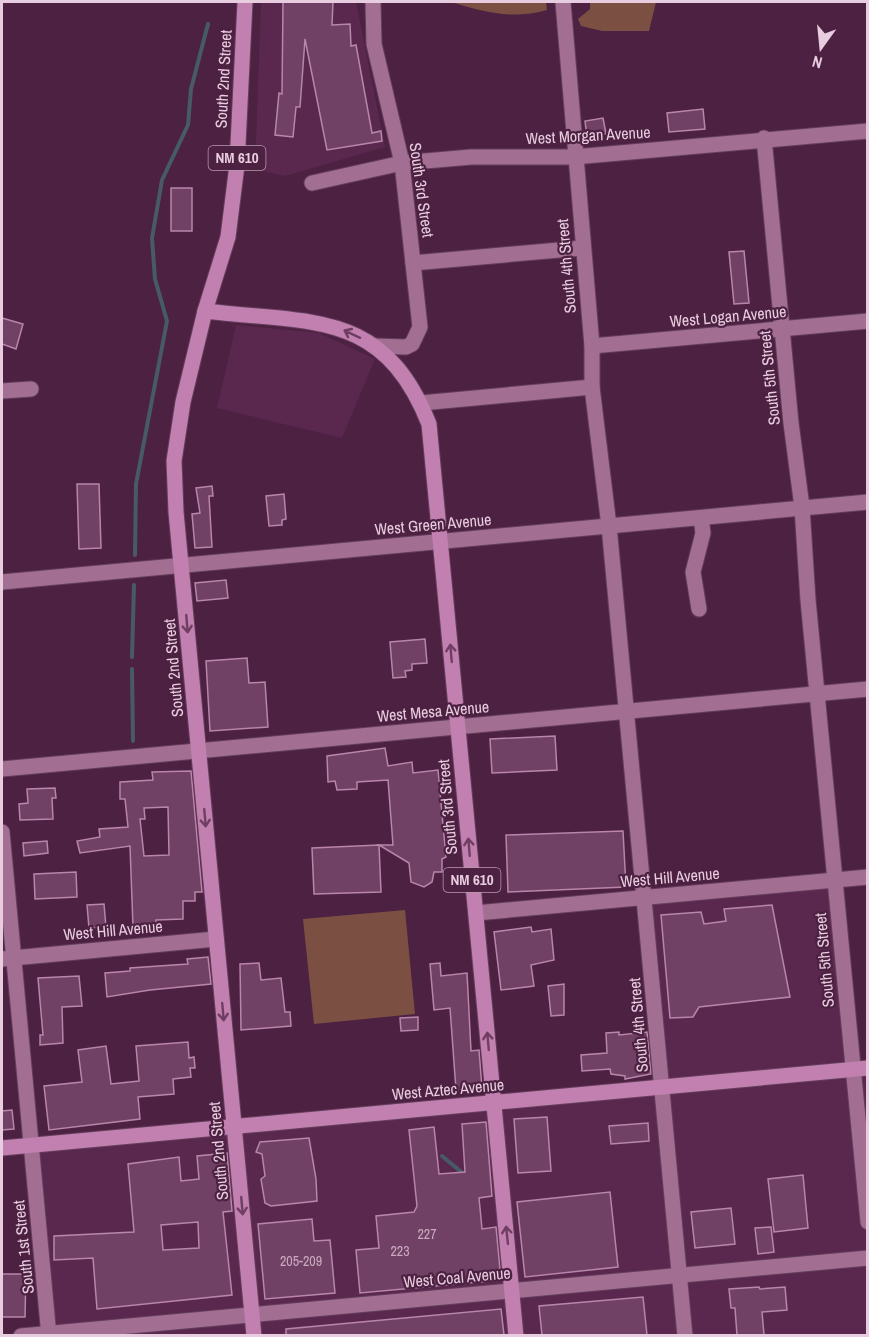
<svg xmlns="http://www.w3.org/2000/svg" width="869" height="1337" viewBox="0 0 869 1337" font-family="'Archivo Narrow',sans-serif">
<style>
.built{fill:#5a284e}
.green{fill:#7b5043}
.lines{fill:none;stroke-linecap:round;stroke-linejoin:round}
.stream{stroke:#465b67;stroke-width:4}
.building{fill:#704164;stroke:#b985aa;stroke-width:1.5;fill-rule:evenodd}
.minor-casing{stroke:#653e5c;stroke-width:17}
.major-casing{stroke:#653e5c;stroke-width:17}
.minor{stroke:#a26f93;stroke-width:15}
.major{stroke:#c180af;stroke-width:15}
.oneway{stroke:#703e63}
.labels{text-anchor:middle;stroke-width:4.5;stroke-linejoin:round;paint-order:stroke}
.number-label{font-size:14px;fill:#caa9c0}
.shield{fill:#4d2142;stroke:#ba99b0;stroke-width:1.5}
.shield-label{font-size:15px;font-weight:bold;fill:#e8ccdf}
.street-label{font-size:16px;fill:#e8ccdf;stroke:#4d2142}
</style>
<rect width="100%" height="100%" fill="#4d2142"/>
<g class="built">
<path d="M261 2H356L385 147 285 176 255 169Z"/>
<path d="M236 325 319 333 375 359 342 438 217 408Z"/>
<path d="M834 880 852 1069 867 1068V1335L19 1336 48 1333 31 1145 661 1087 644 897Z"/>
</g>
<g class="green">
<path d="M451 2H546L547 10C513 20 484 12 451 2Z"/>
<path d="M590 2H656L649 31H602L581 26 578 19 590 9Z"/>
<path d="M405 910 415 1014 314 1024 303 919Z"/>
</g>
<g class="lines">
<g class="stream">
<path d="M135 555 136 484 167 321 155 279 152 238 162 180 188 125 191 89 208 24"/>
<path d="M132 657 134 585"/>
<path d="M132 669 133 741"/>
<path d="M442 1156 465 1175"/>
</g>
</g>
<g class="building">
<path d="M283 2H333L332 25 350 24 351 46 356 45 372 133 381 131 382 141 327 150 305 39 300 107H296L293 137 275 135 279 93 282 94Z"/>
<path d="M703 109 705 129 669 132 667 113Z"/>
<path d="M603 118 606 134 587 137 585 121Z"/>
<rect x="171" y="188" width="21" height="43"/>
<path d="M744 251 749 303 734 304 729 252Z"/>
<path d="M2 318 23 324 16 349 2 344Z"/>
<path d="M77 484H99L101 548 79 549Z"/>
<path d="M212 486 213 496H209L212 547 195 548 192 514 200 513 196 488Z"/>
<path d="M284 494 286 519 282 520V525L269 526 266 496Z"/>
<path d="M226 580 228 598 197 601 195 583Z"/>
<path d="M425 639 427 663 412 664V670L405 671 406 677 393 678 390 642Z"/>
<path d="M247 658 249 683 265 682 268 727 210 731 206 661Z"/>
<path d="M555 736 557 770 492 773 490 739Z"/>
<path d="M385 748 388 766 412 762 413 773 438 770 446 857 442 859V872H434L432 882 424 887 411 882 409 863 379 845H393L388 780 357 782V789L337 790 335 781 328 782 327 756Z"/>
<path d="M191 771 202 892H195V901H183V919L156 920V926L133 927 130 846 80 853 77 841 100 837 99 829 128 827 125 799H120V782L153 780 152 772ZM168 807 169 855 144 856 140 819H145L144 808Z"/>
<path d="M55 788 56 798H52L53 819 20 820 19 804 28 803 27 789Z"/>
<path d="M623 831 626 887 508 892 506 835Z"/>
<path d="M47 841 48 853 24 856 23 843Z"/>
<path d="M379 845 381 892 314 894 312 848Z"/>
<path d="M76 872 77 897 35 899 34 874Z"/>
<path d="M104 904 106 927 89 928 87 905Z"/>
<path d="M772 905 790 997 699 1007 693 1017 670 1018 661 915 701 912 704 924 726 921 724 909Z"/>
<path d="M531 927 532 932 551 929 554 960 531 965 534 986 501 990 494 932Z"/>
<path d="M208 957 211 984 150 990 107 997 105 973 130 971V968L188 964 187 959Z"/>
<path d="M259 963 261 980 281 978 285 1012H290L291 1026 241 1030 240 964Z"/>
<path d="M440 963 441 976 467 973 471 1051 479 1050 482 1088 456 1090 450 1008 434 1010 430 964Z"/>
<path d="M79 976 82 1006 62 1007 63 1043 40 1045V1035H43L38 978Z"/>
<path d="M564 984V1015L551 1016 548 986Z"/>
<path d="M418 1017V1030L401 1031 400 1018Z"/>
<path d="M619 1032V1035L647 1032 651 1074 625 1079V1076L611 1074 610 1069 582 1071 581 1055 607 1053 606 1033Z"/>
<path d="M188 1042 189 1058 194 1057 195 1068H190L191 1077 173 1079 174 1094 138 1097 140 1119 49 1130 44 1086 82 1082 78 1050 106 1046 111 1084 139 1081 136 1046Z"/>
<path d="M12 1110 14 1129 2 1130V1111Z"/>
<path d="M547 1117 551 1171 518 1173 514 1119Z"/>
<path d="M486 1122 492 1196 479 1198 482 1229 496 1227 501 1280 360 1293 356 1250 379 1248 376 1216 414 1212 417 1206 409 1130 434 1127 439 1174 465 1172 462 1124Z"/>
<path d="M648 1123 649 1141 611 1144 609 1126Z"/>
<path d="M309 1138 316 1179 317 1201 271 1206 265 1203 261 1179 265 1176 262 1154 256 1152 260 1142Z"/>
<path d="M227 1153 232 1211 223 1212 232 1295 97 1309 93 1258 54 1260V1236L134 1232 128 1164 179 1157 181 1181 199 1179 197 1156ZM198 1222 199 1248 163 1250 161 1225Z"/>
<path d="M803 1175 808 1228 774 1232 768 1179Z"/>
<path d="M610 1192 618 1267 525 1277 517 1202Z"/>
<path d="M731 1208 735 1244 695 1248 691 1212Z"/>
<path d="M312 1219 314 1241 330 1240 335 1293 265 1299 258 1224Z"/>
<path d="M771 1227 774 1252 758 1254 755 1228Z"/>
<path d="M2 1274H26L25 1317H2Z"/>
<path d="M759 1287 760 1289 785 1287 787 1310 762 1312 764 1335H737L735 1308H731L729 1289Z"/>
<path d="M643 1297 647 1335H542L539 1306Z"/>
<path d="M501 1309 504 1335H286V1329Z"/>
</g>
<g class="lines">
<defs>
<g id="minor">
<path d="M373 2 374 44 402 163 420 327 412 344 406 347 374 346"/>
<path d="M563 2 592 346V387L609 526 685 1336"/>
<path d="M764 138 791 423 802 507 808 600 868 1222"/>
<path d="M312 183 402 163 471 157H574L868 131"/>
<path d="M413 263 582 248"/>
<path d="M592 346 868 321"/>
<path d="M2 391 31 389"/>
<path d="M421 403 592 387"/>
<path d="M2 582 868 502"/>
<path d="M699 609 693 572 703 533 701 518"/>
<path d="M2 769 868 689"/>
<path d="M2 832 49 1336"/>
<path d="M476 913 868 877"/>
<path d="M2 959 216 939"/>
<path d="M21 1336 868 1258"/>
</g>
<g id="major">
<path d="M245 2 237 165 228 237 205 311 183 402 174 461 176 512 254 1336"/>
<path d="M205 311C310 324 383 308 429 424L516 1336"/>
<path d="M2 1148 868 1068"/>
</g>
</defs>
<use href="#minor" class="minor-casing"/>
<use href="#major" class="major-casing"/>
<use href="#minor" class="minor"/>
<use href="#major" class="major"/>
</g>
<defs><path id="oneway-shaft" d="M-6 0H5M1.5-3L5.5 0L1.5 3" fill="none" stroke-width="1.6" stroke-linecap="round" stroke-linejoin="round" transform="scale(1.5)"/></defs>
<g class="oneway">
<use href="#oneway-shaft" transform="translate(352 334) rotate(-155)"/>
<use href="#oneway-shaft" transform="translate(187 624) rotate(85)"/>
<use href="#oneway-shaft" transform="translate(451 653) rotate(-95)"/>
<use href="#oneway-shaft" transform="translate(205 818) rotate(85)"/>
<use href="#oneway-shaft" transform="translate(469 847) rotate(-95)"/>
<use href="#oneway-shaft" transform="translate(223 1012) rotate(85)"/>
<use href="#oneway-shaft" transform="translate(488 1041) rotate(-95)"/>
<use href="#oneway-shaft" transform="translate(242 1206) rotate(85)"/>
<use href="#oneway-shaft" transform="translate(507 1235) rotate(-96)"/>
</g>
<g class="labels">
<g class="number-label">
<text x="427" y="1239">227</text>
<text x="400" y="1256">223</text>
<text x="301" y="1266">205-209</text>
</g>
<g class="shield">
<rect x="208.5" y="146" width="57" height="24" rx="4.5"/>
<rect x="443.5" y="868" width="57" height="24" rx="4.5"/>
</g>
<g class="shield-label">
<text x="237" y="163">NM 610</text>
<text x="472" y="885">NM 610</text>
</g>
<g class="street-label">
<text transform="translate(223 79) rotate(-87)" y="6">South 2nd Street</text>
<text transform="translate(588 135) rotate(-3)" y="6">West Morgan Avenue</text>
<text transform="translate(422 190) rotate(82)" y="6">South 3rd Street</text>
<text transform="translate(566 266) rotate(-95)" y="6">South 4th Street</text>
<text transform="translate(728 316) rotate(-5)" y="6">West Logan Avenue</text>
<text transform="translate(769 378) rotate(-96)" y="6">South 5th Street</text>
<text transform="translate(433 524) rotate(-5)" y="6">West Green Avenue</text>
<text transform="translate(173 668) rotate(-95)" y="6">South 2nd Street</text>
<text transform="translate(433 711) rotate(-5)" y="6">West Mesa Avenue</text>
<text transform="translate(447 807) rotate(-95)" y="6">South 3rd Street</text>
<text transform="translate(670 877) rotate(-5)" y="6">West Hill Avenue</text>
<text transform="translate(113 930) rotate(-5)" y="6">West Hill Avenue</text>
<text transform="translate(824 960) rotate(-95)" y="6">South 5th Street</text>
<text transform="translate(638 1025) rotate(-95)" y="6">South 4th Street</text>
<text transform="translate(448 1089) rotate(-5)" y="6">West Aztec Avenue</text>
<text transform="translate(218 1151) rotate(-95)" y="6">South 2nd Street</text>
<text transform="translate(23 1247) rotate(-96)" y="6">South 1st Street</text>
<text transform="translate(457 1277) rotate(-5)" y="6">West Coal Avenue</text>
</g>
</g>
<rect width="869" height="1337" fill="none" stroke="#e8ccdf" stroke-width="6"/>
<g transform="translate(821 48) rotate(195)" stroke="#4d2142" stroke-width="4.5" paint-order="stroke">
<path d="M0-4.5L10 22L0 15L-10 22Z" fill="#e8ccdf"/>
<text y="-9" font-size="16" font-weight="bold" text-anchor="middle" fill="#e8ccdf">N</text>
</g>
</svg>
